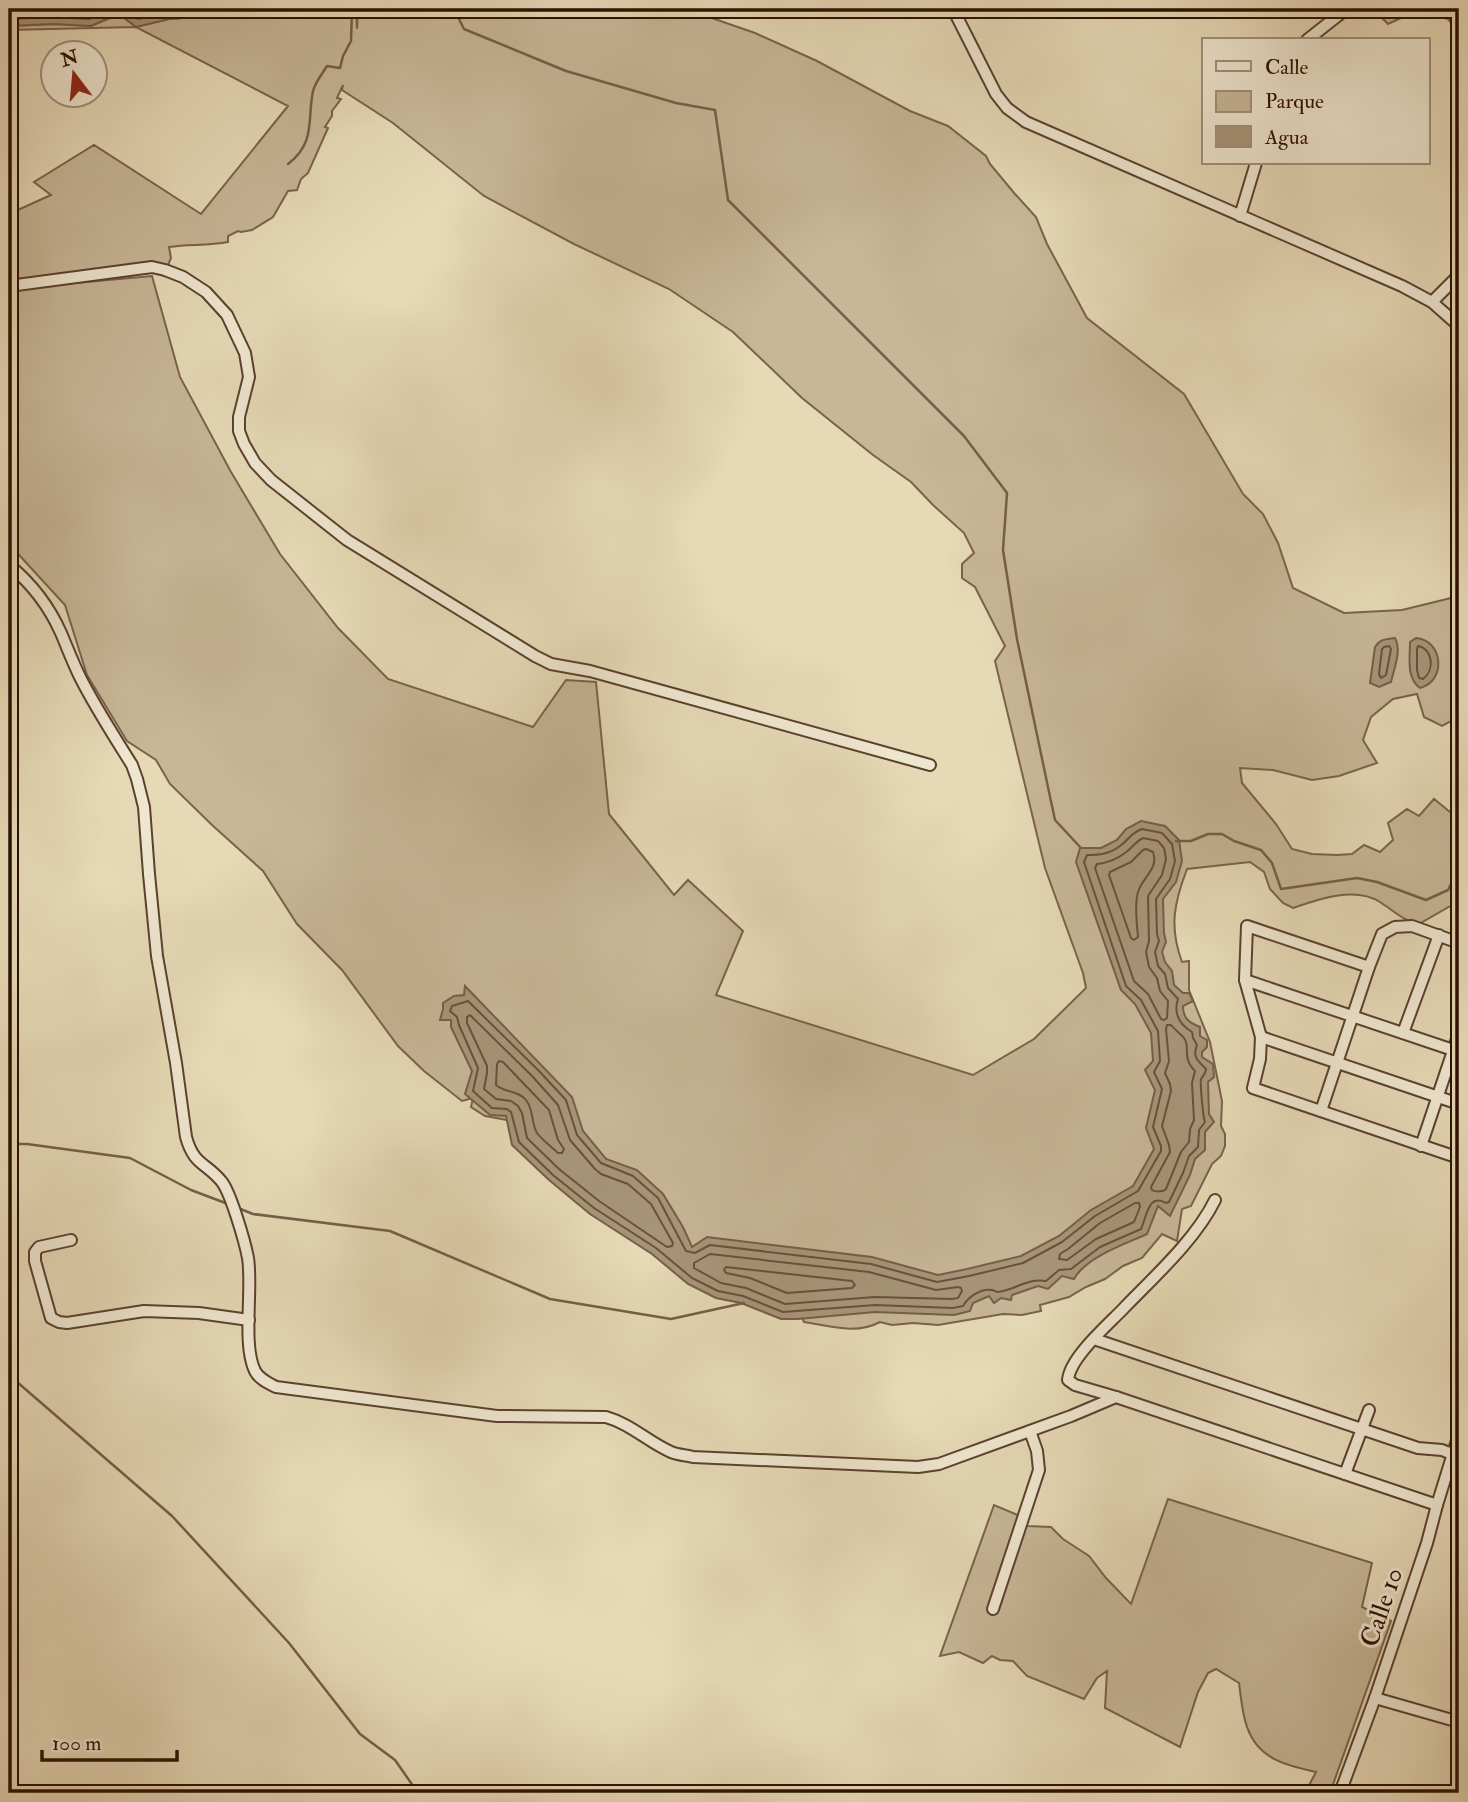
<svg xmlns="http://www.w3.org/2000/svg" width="1468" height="1802" viewBox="0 0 1468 1802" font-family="'IM FELL Double Pica',serif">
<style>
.green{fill:#c7b697;stroke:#7a624c;stroke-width:2}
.water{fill:#a79478;stroke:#765e48;stroke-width:2}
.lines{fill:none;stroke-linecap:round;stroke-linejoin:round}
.shore{stroke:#6a513c;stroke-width:2}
.stream{stroke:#765e48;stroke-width:2.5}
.minor-casing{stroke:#5b412e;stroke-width:14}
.minor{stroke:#efe6d0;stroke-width:10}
.labels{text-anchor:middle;stroke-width:6;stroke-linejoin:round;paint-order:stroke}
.street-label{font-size:26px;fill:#2d0e01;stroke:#efe6d0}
</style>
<rect width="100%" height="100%" fill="#e6d9b6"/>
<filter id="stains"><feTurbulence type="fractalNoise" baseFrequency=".00286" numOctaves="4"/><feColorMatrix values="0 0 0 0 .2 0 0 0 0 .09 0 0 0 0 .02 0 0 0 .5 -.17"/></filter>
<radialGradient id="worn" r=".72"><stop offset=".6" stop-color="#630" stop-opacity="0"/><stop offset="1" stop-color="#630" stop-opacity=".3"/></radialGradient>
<g class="green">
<path d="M258 9H356L357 29 358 9H686L755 33 817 61 910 111 948 126 986 156 990 164 1015 194 1036 217 1047 244 1087 318 1184 394 1243 494 1263 514 1278 543 1293 588 1344 613 1402 610 1459 596V717L1442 726 1424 717 1417 694 1393 699 1371 717 1363 740 1377 763 1339 776 1312 780 1273 770 1240 768 1242 783 1276 824 1292 849 1312 854 1337 855 1352 854 1364 845 1380 852 1393 840 1388 823 1407 809 1419 816 1434 799 1450 812 1459 816V901L1419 924C1403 921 1394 911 1380 902 1355 886 1319 899 1293 908L1283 903 1270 889 1264 872 1250 862 1187 869C1174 903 1169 927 1182 962L1189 961V990L1210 1042 1222 1101 1221 1126 1225 1134V1146L1221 1156 1212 1164 1191 1206 1182 1209 1177 1241 1162 1234 1142 1258 1123 1266 1105 1279 1086 1287 1069 1297 1040 1305 1041 1311 1022 1315 1003 1314 938 1325 913 1323 892 1325 880 1322C856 1335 830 1326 804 1322L797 1305 710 1273 514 1136 507 1120 485 1116 471 1107 473 1098 462 1101 424 1071 398 1046 342 970 297 924 263 871 212 825 170 784 156 760 127 741 87 675 65 605 9 544V289L152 276 180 377 231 472 280 554 338 628 388 679 533 727 566 680 596 682 609 814 674 895 688 880 743 931 716 995 973 1075 1034 1039 1086 988 1083 973 1045 868 995 661 1005 646 975 587 962 578V564L974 553 964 533 933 505 911 482 873 455 802 398 733 332 669 289 574 244 484 196 393 123 342 90 343 85 337 98 341 99 332 111V116L325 127 328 128 308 173 301 179 297 190 288 191 273 217 252 230 241 232 238 231 228 236V242C208 246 189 244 169 247L171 258 166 270 9 282V214L51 195 34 182 94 145 201 214 288 106 136 27 9 30V26L54 24 91 26 119 14 136 27 169 19 236 14Z"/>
<path d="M1373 9H1444L1459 19V32L1448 19 1418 10 1388 24Z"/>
<path d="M1168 1499 1372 1563 1362 1607 1391 1621 1330 1793H1305L1316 1772C1285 1765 1258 1759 1247 1727 1242 1713 1241 1697 1239 1683L1216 1669 1208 1673 1198 1692 1180 1747 1105 1708 1107 1671 1097 1678 1084 1699 1027 1676 1013 1661 1000 1660 992 1656 983 1663 959 1652 940 1656 994 1505 1020 1516 1028 1526 1051 1527 1063 1539 1089 1556 1106 1578 1131 1604Z"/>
</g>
<g class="water">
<path d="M9 9H258L236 14 169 19 136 27 119 14 91 26 54 24 9 26Z"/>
<path d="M1395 638C1402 651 1394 668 1391 682L1379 687 1370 683 1375 647C1380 639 1386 639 1395 638Z"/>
<path d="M1416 638C1443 640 1447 681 1420 688 1406 678 1410 658 1410 642Z"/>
<path d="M1141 821 1165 826 1179 840 1182 861 1176 882 1163 899 1164 933 1166 942 1162 952 1165 962 1172 971 1174 985 1183 993H1189L1193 1001 1183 1006C1183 1018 1189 1023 1200 1027V1036L1207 1040V1047L1202 1052V1057L1213 1064 1214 1077 1208 1082 1209 1114 1214 1122 1205 1132V1150L1195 1159 1190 1175 1170 1216 1158 1206 1147 1234C1125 1244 1086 1257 1074 1279L1062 1276 1048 1289 1038 1286 1012 1295 1011 1300 1001 1298 994 1303 989 1296 973 1303 970 1311 954 1315 875 1312 798 1319H781L741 1303 716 1298 688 1284 652 1254 590 1214 549 1180 512 1145 506 1116 490 1115 465 1094 472 1071 451 1027V1020H440L443 1009V1003L454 996 464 995 465 986 572 1097 583 1131 606 1159 637 1170 663 1194 683 1227 692 1247 707 1237 872 1257 938 1275 967 1269 1021 1256 1059 1236 1091 1210 1133 1186 1154 1149 1146 1128 1155 1090 1145 1070 1153 1061 1151 1033 1135 1004 1121 990 1076 862 1080 848H1101L1117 840 1126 829Z"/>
</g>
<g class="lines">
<g class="shore">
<path d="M123 9 138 19 169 12 214 9"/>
<path d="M9 19 54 17 89 19 114 9"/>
<path d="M1389 646 1391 649 1386 675 1381 678 1379 674 1382 649 1384 647Z"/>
<path d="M1418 646C1433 649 1435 670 1423 679L1419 678 1417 670V649Z"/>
<path d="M1142 829 1162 833 1172 844 1175 861 1170 879 1156 899 1157 934 1159 941 1155 952 1158 966 1165 974 1168 988 1178 999C1173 1014 1179 1024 1192 1032L1193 1038 1197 1045C1192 1057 1198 1061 1206 1069 1206 1073 1203 1076 1201 1079 1200 1083 1203 1117 1205 1122L1199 1130 1198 1147 1189 1156 1183 1173 1169 1202 1166 1203C1148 1193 1147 1216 1141 1229L1100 1247 1071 1269 1059 1270 1046 1281C1030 1278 1017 1288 1003 1291 994 1293 1000 1292 992 1290 981 1288 968 1297 963 1306L953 1308 875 1305 783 1312 743 1296 718 1291 692 1278 656 1248 594 1208 553 1175 519 1142 511 1112 507 1109 492 1108 473 1091 478 1068 459 1025 457 1017 450 1011 452 1006 468 1001 539 1071 566 1100 577 1135 601 1163 633 1176 658 1198 686 1251 695 1253 710 1245 871 1264 937 1282 969 1276 1023 1263 1062 1242 1095 1216 1138 1191 1161 1151V1146L1153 1127 1162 1089 1154 1072 1160 1061 1158 1031 1141 1000 1126 986 1084 862 1087 855C1099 855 1110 854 1120 846 1130 839 1129 834 1142 829Z"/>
<path d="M1143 838 1158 841 1164 848 1166 859 1162 875 1148 896 1149 941 1146 952 1149 967 1157 978 1160 991 1168 1001 1167 1018 1164 1020 1161 1019 1148 994 1134 981 1095 868 1097 864C1106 863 1117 859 1125 853 1132 848 1135 842 1143 838Z"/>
<path d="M1146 849 1153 852C1159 869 1143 876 1138 892 1134 905 1137 923 1138 937L1134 940 1131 938 1109 875 1110 872 1131 862 1143 850Z"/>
<path d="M470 1015 533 1077 558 1105 570 1140 595 1169 601 1174 628 1184 651 1204 673 1243 672 1246 667 1247 599 1201 559 1169 527 1138 522 1113 518 1106 511 1101 496 1099 484 1089 487 1073V1066L467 1023V1017Z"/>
<path d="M1167 1025H1171C1175 1030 1181 1034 1184 1038 1191 1047 1181 1057 1195 1071L1192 1083 1194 1120 1190 1129 1189 1142 1181 1152 1166 1189C1163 1192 1155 1192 1152 1190L1151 1187 1170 1152 1169 1145 1162 1126 1171 1091 1170 1084 1165 1073 1169 1061 1166 1029Z"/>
<path d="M499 1061 503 1062 549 1110 558 1140 564 1149 562 1153H558C552 1147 542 1140 537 1133 531 1123 534 1110 526 1100 518 1090 505 1093 496 1085L497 1064Z"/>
<path d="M1135 1203H1139L1140 1207 1134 1222 1096 1239 1067 1260 1059 1259 1060 1254 1068 1249 1100 1223Z"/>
<path d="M710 1254 869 1272 936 1290 958 1287 961 1288 962 1291 958 1298 952 1299 875 1297 785 1304 746 1288 721 1283 694 1268V1263Z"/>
<path d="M726 1267 852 1281 855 1285 852 1288 787 1293 750 1278 726 1273 724 1270Z"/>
</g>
<g class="stream">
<path d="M454 9 464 29 566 71 676 103 715 110 728 200 964 436 1007 493 1003 550 1017 639 1049 792 1055 820 1081 848"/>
<path d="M1444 9 1459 19"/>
<path d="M288 164C316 143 307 120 313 91 315 83 322 74 327 66L340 68 343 56 351 41 352 9"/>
<path d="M1176 841H1191L1208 834H1222L1234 841 1261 850 1272 863 1281 889 1357 878 1377 882 1426 900 1448 890 1459 868"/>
<path d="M9 1144H27L130 1158 191 1190 228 1204"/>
<path d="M238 1208 253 1214 390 1231 550 1299 671 1319 744 1303"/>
<path d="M9 1375 172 1516 289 1643 360 1734 395 1760 418 1793"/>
</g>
<defs>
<g id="minor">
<path d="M953 9 996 94 1007 108 1026 122 1402 286 1432 302 1459 326"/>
<path d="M1307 40 1340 14"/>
<path d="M1240 216 1256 163"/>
<path d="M9 286 152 267 165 270 183 277 206 292 227 315 245 353 249 377 239 417V431L244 444 255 463 271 480 347 540 535 656 551 664 590 671 930 765"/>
<path d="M1432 302 1459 275"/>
<path d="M9 565C31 583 49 606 61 633 67 647 73 663 80 677 95 707 114 736 132 765L137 779 144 807 149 874 157 956 176 1063 186 1137C194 1166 206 1162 222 1182 231 1194 245 1242 248 1258 253 1289 242 1345 255 1371 259 1379 268 1383 276 1387L497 1416 606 1417C631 1424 648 1442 671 1452 678 1455 686 1455 693 1457L918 1467 939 1464 1071 1416 1116 1397"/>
<path d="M1369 967 1247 926 1245 980 1261 1037 1260 1059 1253 1088 1459 1158"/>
<path d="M1245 980 1459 1052"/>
<path d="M1403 1033 1439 935"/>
<path d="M1261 1037 1459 1104"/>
<path d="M1321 1111 1369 967 1382 934 1395 927 1412 926 1459 943"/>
<path d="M1421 1146 1459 1033"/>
<path d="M1215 1200C1196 1239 1154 1277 1124 1308 1108 1325 1070 1357 1068 1380L1075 1385 1116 1397 1437 1505"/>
<path d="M71 1240 39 1247 35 1252V1261L51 1318 59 1322 67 1323 144 1311 199 1313 249 1320"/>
<path d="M1094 1339 1418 1448 1442 1450 1459 1457"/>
<path d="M1345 1474 1369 1410"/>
<path d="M993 1609 1039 1470 1037 1451 1030 1431"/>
<path d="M1375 1698 1459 1722"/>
<path d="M1340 1793 1375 1698 1427 1543 1437 1505 1459 1434"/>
</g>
</defs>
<use href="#minor" class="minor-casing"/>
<use href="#minor" class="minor"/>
</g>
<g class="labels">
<g class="street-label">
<text transform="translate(1381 1607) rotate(-71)" y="9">Calle 10</text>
</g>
</g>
<rect width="1468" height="1802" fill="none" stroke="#e6d9b6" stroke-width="35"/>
<rect x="10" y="10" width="1447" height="1781" fill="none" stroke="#2d0e01" stroke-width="3.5"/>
<rect x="18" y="18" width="1433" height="1767" fill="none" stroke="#2d0e01" stroke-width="2"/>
<rect x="1202" y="38" width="228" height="126" fill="#efe6d0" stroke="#a1907d" stroke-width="2"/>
<rect x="1216" y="61" width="35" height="10" fill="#efe6d0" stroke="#a1907d" stroke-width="2"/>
<text x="1265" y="74" font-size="21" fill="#2d0e01">Calle</text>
<rect x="1216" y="91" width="35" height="21" fill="#c7b697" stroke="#a1907d" stroke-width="2"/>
<text x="1265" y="108" font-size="21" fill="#2d0e01">Parque</text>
<rect x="1216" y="126" width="35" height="21" fill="#a79478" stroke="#a1907d" stroke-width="2"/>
<text x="1265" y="144" font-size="21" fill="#2d0e01">Agua</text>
<g transform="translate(74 74) rotate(344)"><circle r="33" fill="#efe6d0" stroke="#a1907d" stroke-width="2"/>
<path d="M0-5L12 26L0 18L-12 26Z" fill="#8f2418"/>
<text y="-10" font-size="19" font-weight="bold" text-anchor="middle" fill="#2d0e01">N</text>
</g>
<path d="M42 1750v10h135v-10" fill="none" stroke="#2d0e01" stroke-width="3.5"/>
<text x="52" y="1750" font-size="21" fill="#2d0e01" stroke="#efe6d0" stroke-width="5" paint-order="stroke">100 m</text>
<rect width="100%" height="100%" filter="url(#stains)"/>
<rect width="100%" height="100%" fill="url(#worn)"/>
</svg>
